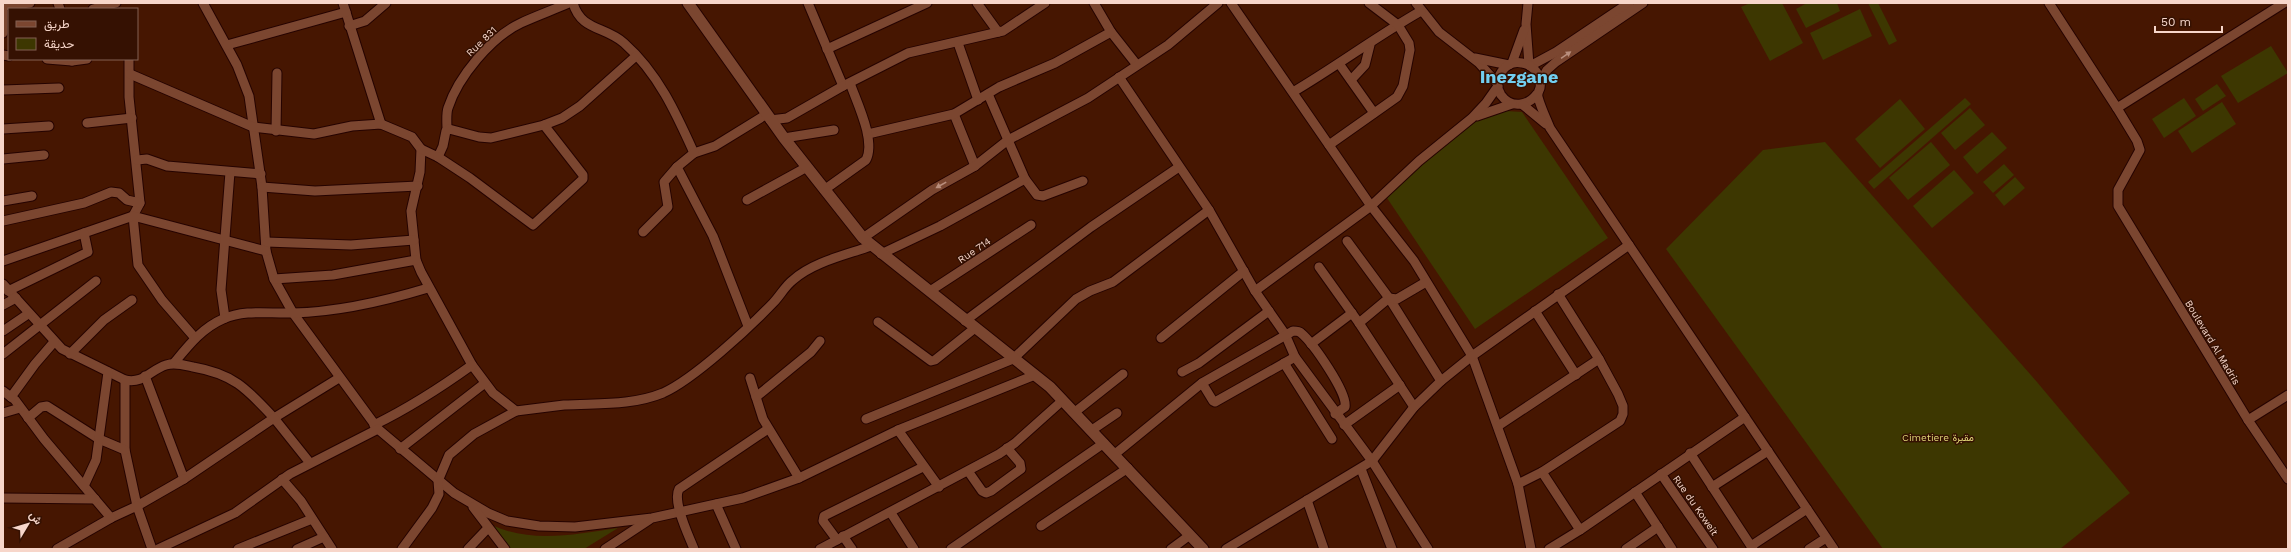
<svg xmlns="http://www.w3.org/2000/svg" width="2291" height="552" viewBox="0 0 2291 552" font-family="'Work Sans',Vazirmatn,sans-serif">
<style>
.green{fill:#3d3701}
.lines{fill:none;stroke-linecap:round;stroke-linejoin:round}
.minor-casing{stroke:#250300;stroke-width:11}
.tertiary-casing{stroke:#250300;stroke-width:13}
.minor{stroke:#7b4630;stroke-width:9}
.tertiary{stroke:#7b4630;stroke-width:11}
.oneway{fill:#b98e7d}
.labels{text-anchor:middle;stroke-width:3;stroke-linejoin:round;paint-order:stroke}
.street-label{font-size:10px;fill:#f7d6ca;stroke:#351102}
.park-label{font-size:10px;fill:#e1d778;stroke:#351102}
.town-label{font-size:18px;font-weight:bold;fill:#72cff0;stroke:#351102}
</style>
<rect width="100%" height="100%" fill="#461601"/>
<g class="green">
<path d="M1750 3H1782L1803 43 1770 61 1741 7Z"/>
<path d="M1807 3H1837L1840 11 1806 28 1796 9Z"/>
<path d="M1868 3H1878L1897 41 1889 45Z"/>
<path d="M1860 9 1872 36 1823 60 1810 33Z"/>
<path d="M2271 46 2288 73 2238 103 2221 76Z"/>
<path d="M2217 84 2226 96 2203 111 2195 99Z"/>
<path d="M1965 98 1971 104 1874 189 1868 182Z"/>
<path d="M2184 98 2196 116 2164 138 2152 119Z"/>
<path d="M1900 99 1925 129 1880 168 1855 139Z"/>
<path d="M2222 102 2236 124 2192 153 2178 131Z"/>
<path d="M1970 108 1985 125 1955 150 1941 133Z"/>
<path d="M1491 110 1522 112 1608 238 1475 329 1387 198 1416 163Z"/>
<path d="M1992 132 2007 148 1977 174 1963 157Z"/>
<path d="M1825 142 2037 382 2130 493 2060 549H1883L1666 249 1763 150Z"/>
<path d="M1931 142 1950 165 1908 200 1889 178Z"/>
<path d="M2004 164 2014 175 1993 193 1983 182Z"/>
<path d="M1954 170 1974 193 1932 228 1913 206Z"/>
<path d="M2015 177 2025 188 2004 206 1995 195Z"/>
<path d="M492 525C532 544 576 534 618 528L584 549H510Z"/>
</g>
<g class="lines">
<defs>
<g id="minor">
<path d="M58 3 60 9"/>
<path d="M203 3 237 65 249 96 262 187 266 251 274 279 293 313 378 429 454 493 488 513 507 521 539 526 575 527 652 518 743 498 799 478 898 430 1035 375"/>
<path d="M343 3 381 124"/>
<path d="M573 3C581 31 605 26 624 43 658 73 676 113 694 153L715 146 767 114"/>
<path d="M808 3 843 86"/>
<path d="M977 3 998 32"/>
<path d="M1094 3 1111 32 1137 65"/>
<path d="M1231 3 1371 206 1414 261 1472 356 1518 484 1531 549"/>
<path d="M1416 3 1439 32 1479 63 1497 83"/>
<path d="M1528 3 1526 24 1529 65"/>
<path d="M2049 3 2117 108 2284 3"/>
<path d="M3 6 30 3"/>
<path d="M93 9 116 3"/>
<path d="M3 11V33"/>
<path d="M349 26 365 21 386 3"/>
<path d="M958 43 978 100"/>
<path d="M227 45 346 12"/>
<path d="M827 49 927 3"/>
<path d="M3 55 9 56"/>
<path d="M1475 58 1509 65"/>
<path d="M47 59 72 61"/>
<path d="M72 59V61L87 59"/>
<path d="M129 59V97L140 203 133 216 138 265 162 300 195 338"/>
<path d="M1512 63 1524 30"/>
<path d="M1340 65 1374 113"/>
<path d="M1530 66 1556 52 1629 3"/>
<path d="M130 74 253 127 314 134 352 126 381 124 412 137 421 149 420 172 411 211 416 260 421 272 472 365 493 393 516 411 474 434 449 455 438 481 439 494 432 508 402 549"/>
<path d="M1119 77 1209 210 1255 291 1285 334 1295 357 1372 461 1428 549"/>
<path d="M1351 80 1365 65 1370 45"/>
<path d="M1540 83 1547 70 1556 62 1643 3"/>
<path d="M3 90 59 88"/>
<path d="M1293 92C1337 66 1377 36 1421 11"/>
<path d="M988 94 1025 179 1037 195 1043 196 1083 181"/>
<path d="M1537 94C1528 106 1511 109 1501 95 1491 80 1505 59 1522 63 1534 65 1542 76 1540 88 1539 91 1537 93 1538 97 1541 108 1546 118 1550 128L1834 549"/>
<path d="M1523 105 1546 124"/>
<path d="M2117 108 2137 141 2140 150 2118 190V206L2248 420 2288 479"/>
<path d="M954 114 975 166"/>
<path d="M1477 116 1512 104"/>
<path d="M770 120 787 118 843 86 908 53 1003 31 1045 3"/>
<path d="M87 123 132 118"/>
<path d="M3 129 49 126"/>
<path d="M447 129C447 123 446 114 448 108 458 77 491 37 521 23 536 16 553 10 569 3"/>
<path d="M276 131 277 73"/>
<path d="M868 134 954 114 999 87 1055 63 1111 32"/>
<path d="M784 138 834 130"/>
<path d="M1329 145 1397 97 1403 86 1410 50 1409 43 1398 25 1369 3"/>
<path d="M421 149 438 157 443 146 446 131 449 129 479 137 491 138 544 125 562 118 580 106 636 56"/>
<path d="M694 153 677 167 713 236 748 326"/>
<path d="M438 157 470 178 533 225 583 179V175L544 125"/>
<path d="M3 159 44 155"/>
<path d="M137 160 147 159 167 166 261 174"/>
<path d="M262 187 315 191 418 186"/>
<path d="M824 190 866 160C876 141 857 103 850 83"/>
<path d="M747 200 807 167"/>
<path d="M3 201 32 196"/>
<path d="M3 221 84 203 111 192 119 193 127 200 140 203"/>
<path d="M643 232 668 207 664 182 677 167"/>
<path d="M863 238 932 190 975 166 1008 140 1088 98 1168 45 1218 3"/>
<path d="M1347 241 1389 298 1441 381"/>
<path d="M266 242 351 245 414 240"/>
<path d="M881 254 940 226 1025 179"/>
<path d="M3 261 133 216 266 251"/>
<path d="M1319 267 1359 323 1414 407"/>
<path d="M274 279 333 275 416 260"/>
<path d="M3 284 62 349 125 380C144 384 150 370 166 365 175 362 184 365 193 367 234 374 247 389 274 418L339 378"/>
<path d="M8 291 88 252 84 233"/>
<path d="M930 291 1031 225"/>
<path d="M1255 291 1371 206 1419 161 1472 118 1486 103 1498 86"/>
<path d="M3 305 16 298"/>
<path d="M1535 311 1576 375"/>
<path d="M225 318 221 290 230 172"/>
<path d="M965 321 1091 227 1179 167"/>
<path d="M878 322 931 361 935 360 975 328"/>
<path d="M1359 323 1389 298 1397 299 1426 282"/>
<path d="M3 331 28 314"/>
<path d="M1161 338 1244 271"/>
<path d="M1311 344 1352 313"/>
<path d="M3 354 96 281"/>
<path d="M70 354 104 320 132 300"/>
<path d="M174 363C188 346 202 328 223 319 246 309 269 314 293 313 338 312 385 301 428 288"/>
<path d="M1284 363 1332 439"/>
<path d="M1182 372 1199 363 1269 311"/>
<path d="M145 376 184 479 274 418 310 463"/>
<path d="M750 378 763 419 799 478"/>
<path d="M125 380V450L137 506 184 479"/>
<path d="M1202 383 1213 401 1215 402 1295 357"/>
<path d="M3 391 15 400 44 439 111 518 137 506 152 549"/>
<path d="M11 397 35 364 54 342"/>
<path d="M756 397 811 352 820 341"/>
<path d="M516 411C532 409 548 407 564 405 598 403 631 406 663 393 694 379 749 328 773 303 780 296 785 286 793 280 813 262 846 255 871 246"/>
<path d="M1075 412 1123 374"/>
<path d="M3 413 20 408"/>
<path d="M28 418 41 407 47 406 99 439 125 450"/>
<path d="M866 419 1013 359 1076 299 1090 291 1113 282 1209 210"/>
<path d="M2248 420 2288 395"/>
<path d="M374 425C409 408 440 388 472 365"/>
<path d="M1344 425 1400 385"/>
<path d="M1498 426 1599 359"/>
<path d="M898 430 939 487"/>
<path d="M1092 430 1117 413"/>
<path d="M400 449 485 383"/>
<path d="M1690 453 1753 549"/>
<path d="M1115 454 1202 383 1293 331C1296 331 1299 331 1301 333 1313 343 1348 393 1345 407L1335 414"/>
<path d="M1361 469 1392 549"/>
<path d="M968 471 982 491 986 493 991 491 1021 469 1020 463 1007 448"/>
<path d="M1542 472 1580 530"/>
<path d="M1661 474 1713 549"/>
<path d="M282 479 301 501 332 549"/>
<path d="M1518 484 1542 472 1620 421 1623 414V406L1618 394 1599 359 1558 294"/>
<path d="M84 486 96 460 108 372"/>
<path d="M1712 487 1768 451"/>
<path d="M1635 492 1672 549"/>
<path d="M3 498 95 499"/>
<path d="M1307 500 1324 549"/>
<path d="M716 504 736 549"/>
<path d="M473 507 505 549"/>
<path d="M891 513 914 549"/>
<path d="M1041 526 1128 468"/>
<path d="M843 536 852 549"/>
<path d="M837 540 823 521 824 516 923 467"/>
<path d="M1751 546 1807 509"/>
<path d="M57 549 111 518"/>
<path d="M158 549 235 513 290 474 378 429"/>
<path d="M238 549 312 519"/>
<path d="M297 549 324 537"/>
<path d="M468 549 488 528"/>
<path d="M605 549 649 520"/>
<path d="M694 549C689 536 672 502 679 489L768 429"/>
<path d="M820 549 999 454 1015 443 1063 400"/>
<path d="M951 549 1104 443"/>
<path d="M1171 549 1190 535"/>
<path d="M1226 549 1372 461 1414 407 1441 381 1472 356 1629 245"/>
<path d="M1549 549 1580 530 1745 417"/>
<path d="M1626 549 1658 527"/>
<path d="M1809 549 1826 538"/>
</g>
<path id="tertiary" d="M688 3 784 138 863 238 1050 387 1203 549"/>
</defs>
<use href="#minor" class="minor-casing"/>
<use href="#tertiary" class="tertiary-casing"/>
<use href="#minor" class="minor"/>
<use href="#tertiary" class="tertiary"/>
</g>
<defs><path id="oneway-solid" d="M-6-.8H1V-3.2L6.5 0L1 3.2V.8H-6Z"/></defs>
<g class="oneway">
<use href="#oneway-solid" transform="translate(1566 55) rotate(-34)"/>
<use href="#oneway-solid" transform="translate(941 185) rotate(151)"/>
</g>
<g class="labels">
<g class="street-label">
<text transform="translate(481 41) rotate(-44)" y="4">Rue 831</text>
<text transform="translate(974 250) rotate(-34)" y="4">Rue 714</text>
<text transform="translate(2213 342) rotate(59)" y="4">Boulevard Al Madris</text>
<text transform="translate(1696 505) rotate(55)" y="4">Rue du Koweit</text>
</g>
<g class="park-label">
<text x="1938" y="441">Cimetiere مقبرة</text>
</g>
<g class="town-label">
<text x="1519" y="83">Inezgane</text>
</g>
</g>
<rect width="2291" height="552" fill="none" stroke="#f7d6ca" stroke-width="8"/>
<rect x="8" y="8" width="130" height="52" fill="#351102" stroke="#836052"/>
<rect x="16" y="21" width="20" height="6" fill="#7b4630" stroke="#836052"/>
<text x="44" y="28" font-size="12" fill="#f7d6ca">طريق</text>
<rect x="16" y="38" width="20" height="12" fill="#3d3701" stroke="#836052"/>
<text x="44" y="48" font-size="12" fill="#f7d6ca">حديقة</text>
<g transform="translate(28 524) rotate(52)" stroke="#351102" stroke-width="3" paint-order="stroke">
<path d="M0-3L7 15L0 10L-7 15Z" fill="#f7d6ca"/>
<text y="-6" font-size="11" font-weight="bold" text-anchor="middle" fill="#f7d6ca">ش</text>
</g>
<path d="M2155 26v6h67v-6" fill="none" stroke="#f7d6ca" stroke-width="2"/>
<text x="2161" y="26" font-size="12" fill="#f7d6ca" stroke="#351102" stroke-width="3" paint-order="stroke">50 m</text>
</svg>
